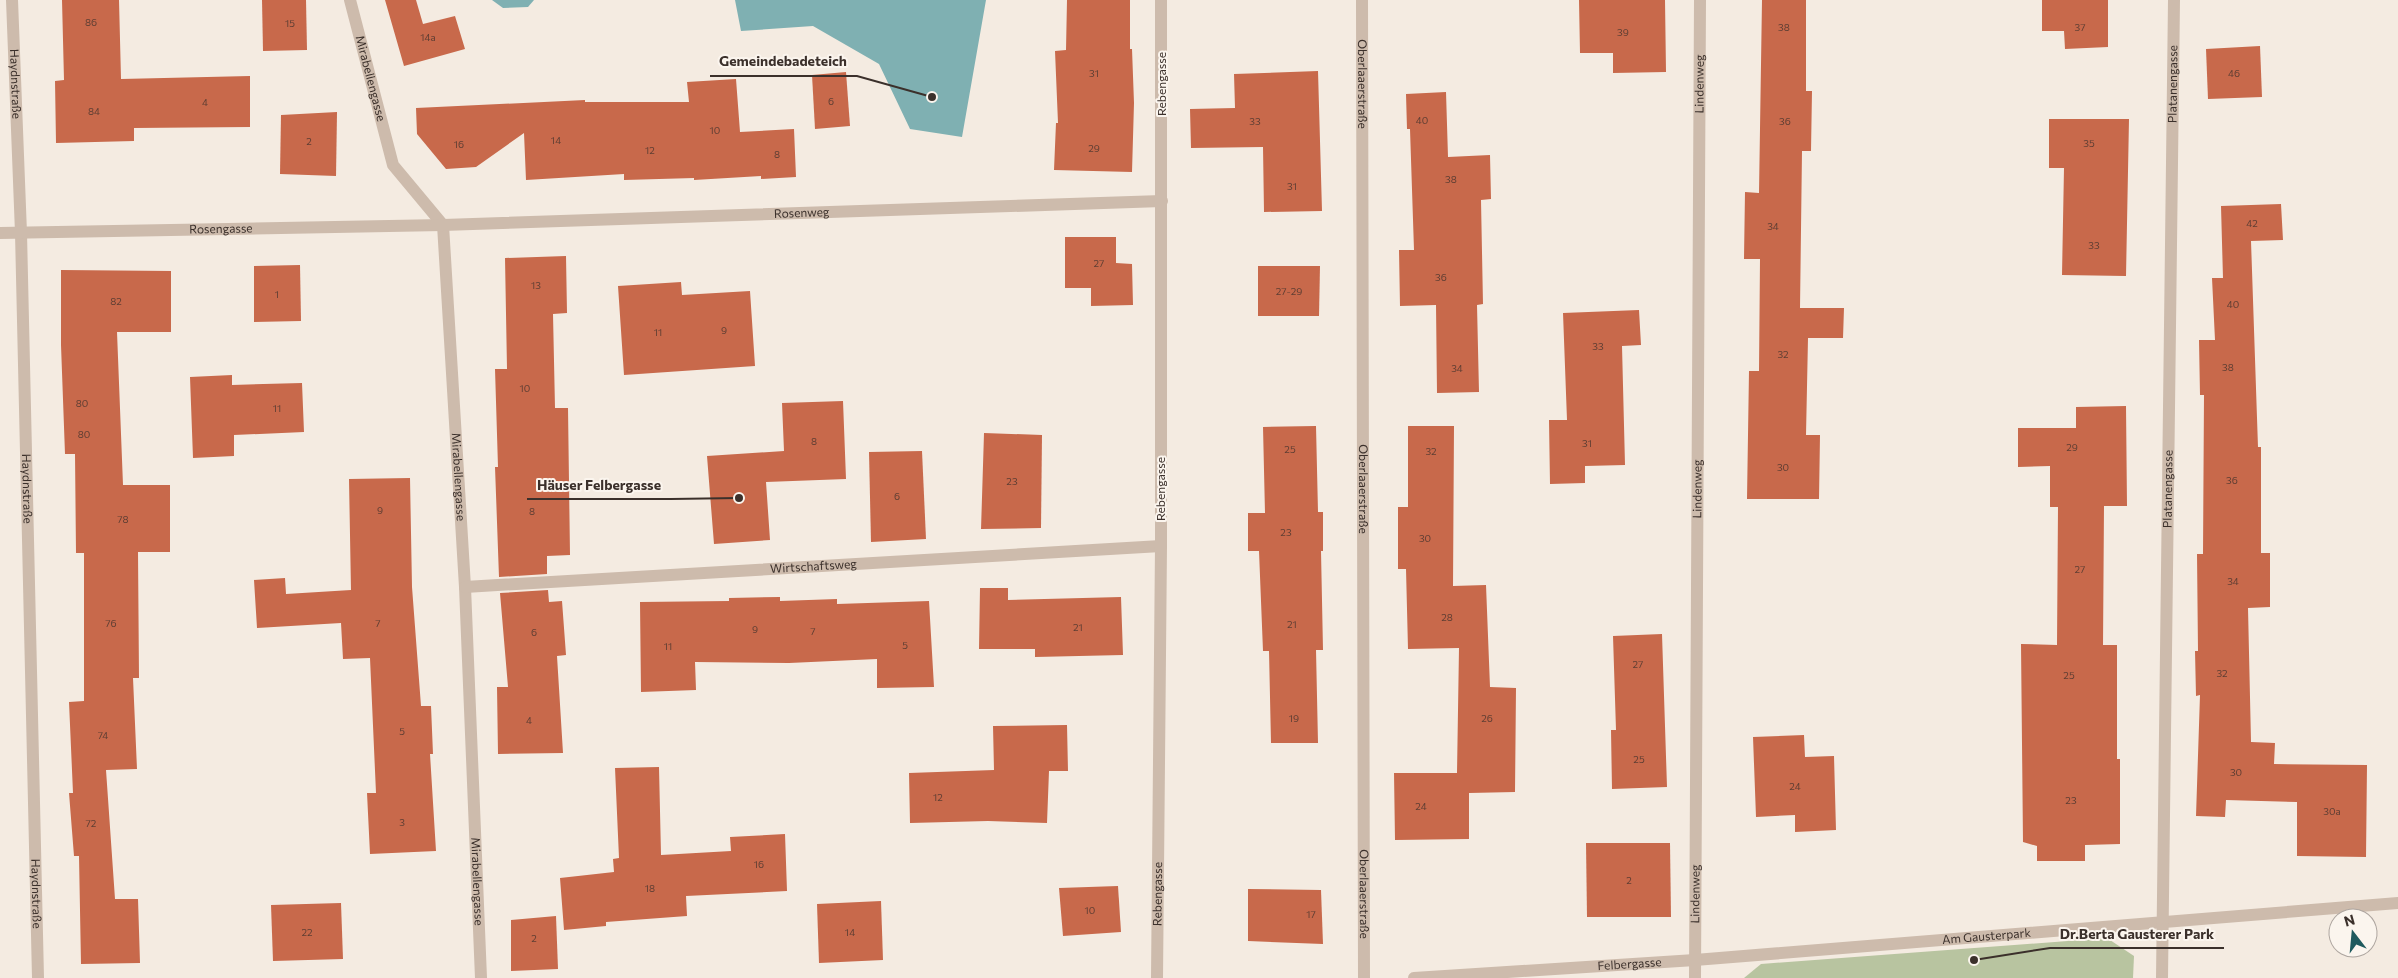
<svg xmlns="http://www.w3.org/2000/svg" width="2398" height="978" viewBox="0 0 2398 978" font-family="Commissioner,sans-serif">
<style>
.green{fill:#b8c4a0}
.water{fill:#7fb0b2}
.building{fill:#c8694b}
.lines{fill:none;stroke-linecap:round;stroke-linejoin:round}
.street{stroke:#cdbbac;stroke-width:12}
.labels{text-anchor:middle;stroke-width:4;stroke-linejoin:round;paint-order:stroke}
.number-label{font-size:10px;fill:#5e3e33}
.street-label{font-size:12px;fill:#3b302b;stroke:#fbf5ee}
.leader{fill:none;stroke:#3b302b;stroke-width:2}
.callout-dot{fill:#3b302b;stroke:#fbf5ee;stroke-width:2}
.callout-label{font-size:14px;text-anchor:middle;font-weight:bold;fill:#3b302b;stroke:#fbf5ee;stroke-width:4;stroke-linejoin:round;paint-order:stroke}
</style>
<rect width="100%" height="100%" fill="#f4ebe1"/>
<path class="green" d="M2107 938 2134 956 2133 978H1744L1761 964Z"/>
<g class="water">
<path d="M492 0H534L528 7 503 8Z"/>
<path d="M735 0H986L962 137 910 129 879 64 813 26 741 31Z"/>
</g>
<g class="building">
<path d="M62 0H119L121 79 250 76V127L134 128V141L56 143 55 81 64 80Z"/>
<path d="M262 0H306L307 50 263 51Z"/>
<path d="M385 0H416L423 24 455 16 465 49 404 66Z"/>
<path d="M1067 0H1130V49H1132L1134 103 1132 172 1054 170 1056 123H1058L1055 51 1066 50Z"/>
<path d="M1579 0H1665L1666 72 1613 73V53H1580Z"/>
<path d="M1762 0H1806V91H1812L1811 151H1802L1800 308H1844L1843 338H1808L1806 435H1820L1819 499H1747L1749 371H1759L1760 259H1744L1745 192 1759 193Z"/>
<path d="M2042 0H2108V47L2065 49 2064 31H2042Z"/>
<path d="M2260 46 2262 97 2208 99 2206 49Z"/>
<path d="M1318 71 1322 211 1264 212 1263 147 1191 148 1190 109 1235 108 1234 74Z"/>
<path d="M846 72 850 126 815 129 812 75Z"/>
<path d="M736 79 740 132 794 129 796 177 761 179V176L694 180V178L624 180V174L526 180 524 133 476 167 446 169 417 134 416 108 585 100V102H689L687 82Z"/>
<path d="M1446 92 1448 157 1490 155 1491 199 1481 200 1483 304 1477 305 1479 392 1437 393 1436 305 1400 306 1399 250H1414L1410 129H1407L1406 94Z"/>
<path d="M337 112 336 176 280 174 281 115Z"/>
<path d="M2049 119H2129L2126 276 2062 275 2064 168H2049Z"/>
<path d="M2281 204 2283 240 2251 241 2258 447H2261V553H2270V607L2248 608 2251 742 2275 743 2274 764 2367 765 2366 857 2297 856V802L2226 800 2225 817 2196 816 2200 695 2196 696 2195 651H2198L2197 554H2203L2204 395H2200L2199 340H2215L2212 278H2223L2221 206Z"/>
<path d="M1065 237H1116V263L1132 264 1133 305 1091 306V288H1065Z"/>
<path d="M566 256 567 313 553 314 555 408H568L570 555 547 556V574L499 577 495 467H498L495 369H507L505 258Z"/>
<path d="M300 265 301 321 254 322V266Z"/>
<path d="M1258 266H1320L1319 316H1258Z"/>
<path d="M61 270 171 271V332H117L123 485H170V552H138L139 678H133L137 769 106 770 115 899H138L140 963 81 964 79 856H74L69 793H73L69 702 84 701V553H76L75 454H65L61 345Z"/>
<path d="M681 282 682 295 750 291 755 366 624 375 618 286Z"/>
<path d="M1639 310 1641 345 1622 346 1625 465 1585 466V483L1550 484 1549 420H1567L1563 313Z"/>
<path d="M232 375V385L302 383 304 432 234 435V456L193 458 190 377Z"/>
<path d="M843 401 846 479 766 482 770 540 714 544 707 456 784 451 782 403Z"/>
<path d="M2126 406 2127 506H2104L2103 645H2117V759H2120V844L2085 845V861H2037V846L2023 842 2021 644 2057 645 2058 507H2050V466L2018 467V428H2076V407Z"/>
<path d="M1316 426 1318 512H1323V551H1321L1323 650H1316L1318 743H1271L1269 651H1263L1259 551H1248V513H1265L1263 427Z"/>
<path d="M1408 426H1454L1453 586 1486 585 1490 687 1516 688 1515 792 1469 793V839L1395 840 1394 773H1457L1459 648 1408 649 1406 569H1398V507H1408Z"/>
<path d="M984 433 1042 435 1041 528 981 529Z"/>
<path d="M922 451 926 539 871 542 869 452Z"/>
<path d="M410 478 412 587 421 706H431L433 754H430L436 851 370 854 367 793H376L370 658 343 659 341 623 257 628 254 580 285 578 286 594 351 590 349 479Z"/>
<path d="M980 588H1008V600L1121 597 1123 655 1035 657V649H979Z"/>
<path d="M548 590 549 602 562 601 566 655 557 656 563 753 498 754 497 687H508L500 593Z"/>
<path d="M780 597V601L837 599V604L929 601 934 687 877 688V659L789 663 695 662 696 690 641 692 640 602 729 601V598Z"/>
<path d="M1662 634 1667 787 1612 789 1611 730H1616L1613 636Z"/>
<path d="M1067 725 1068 771H1049L1047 823 988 821 910 823 909 773 994 770 993 726Z"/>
<path d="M1804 735 1805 757 1834 756 1836 830 1795 832V815L1756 817 1753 737Z"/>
<path d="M659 767 661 855 731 851 730 837 785 834 787 891 686 896 687 916 606 922V926L564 930 560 878 614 872 613 859 619 858 615 768Z"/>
<path d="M1586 843H1670L1671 917H1587Z"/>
<path d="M1118 886 1121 932 1063 936 1059 888Z"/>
<path d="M1248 889 1321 890 1323 944 1248 941Z"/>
<path d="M881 901 883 960 819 963 817 904Z"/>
<path d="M341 903 343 959 273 961 271 905Z"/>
<path d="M556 916 558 969 511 971V920Z"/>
</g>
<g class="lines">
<g class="street">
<path id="s1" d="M12 0 21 233 38 978"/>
<path id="s2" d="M350 0 393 165 443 225 465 587 481 978"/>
<path id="s3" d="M1362 0 1364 978"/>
<path id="s4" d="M0 233 443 225 1162 201"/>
<path id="s5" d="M465 587 1161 546"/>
<path id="s6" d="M1157 978 1161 546V0"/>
<path id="s7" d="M1414 978 1695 960 2398 903"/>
<path id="s8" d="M1695 978 1700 0"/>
<path id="s9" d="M2162 978 2174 0"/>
</g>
</g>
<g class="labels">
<g class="number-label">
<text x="91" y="26">86</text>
<text x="290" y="27">15</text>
<text x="1784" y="31">38</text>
<text x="2080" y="31">37</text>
<text x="1623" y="36">39</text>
<text x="428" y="41">14a</text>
<text x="1094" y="77">31</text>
<text x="2234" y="77">46</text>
<text x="831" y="105">6</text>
<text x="205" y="106">4</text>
<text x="94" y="115">84</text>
<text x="1422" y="124">40</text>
<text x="1255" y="125">33</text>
<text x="1785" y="125">36</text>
<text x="715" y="134">10</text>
<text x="556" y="144">14</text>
<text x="309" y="145">2</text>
<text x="2089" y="147">35</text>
<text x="459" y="148">16</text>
<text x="1094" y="152">29</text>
<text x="650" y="154">12</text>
<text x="777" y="158">8</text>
<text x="1451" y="183">38</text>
<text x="1292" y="190">31</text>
<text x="2252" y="227">42</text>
<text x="1773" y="230">34</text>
<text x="2094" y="249">33</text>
<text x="1099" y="267">27</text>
<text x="1441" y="281">36</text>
<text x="536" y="289">13</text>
<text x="1289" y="295">27-29</text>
<text x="277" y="298">1</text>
<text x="116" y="305">82</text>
<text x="2233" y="308">40</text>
<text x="724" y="334">9</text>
<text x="658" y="336">11</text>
<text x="1598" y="350">33</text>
<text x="1783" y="358">32</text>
<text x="2228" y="371">38</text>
<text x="1457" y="372">34</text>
<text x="525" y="392">10</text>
<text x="82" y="407">80</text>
<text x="277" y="412">11</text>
<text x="84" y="438">80</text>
<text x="814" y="445">8</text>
<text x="1587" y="447">31</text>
<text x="2072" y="451">29</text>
<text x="1290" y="453">25</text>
<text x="1431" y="455">32</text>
<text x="1783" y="471">30</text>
<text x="2232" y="484">36</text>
<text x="1012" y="485">23</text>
<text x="897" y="500">6</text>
<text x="380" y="514">9</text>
<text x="532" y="515">8</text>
<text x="123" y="523">78</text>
<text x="1286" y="536">23</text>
<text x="1425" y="542">30</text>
<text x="2080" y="573">27</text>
<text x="2233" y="585">34</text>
<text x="1447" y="621">28</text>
<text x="111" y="627">76</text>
<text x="378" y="627">7</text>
<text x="1292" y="628">21</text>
<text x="1078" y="631">21</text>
<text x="755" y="633">9</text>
<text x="813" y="635">7</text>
<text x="534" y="636">6</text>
<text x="905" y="649">5</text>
<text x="668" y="650">11</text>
<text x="1638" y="668">27</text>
<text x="2222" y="677">32</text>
<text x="2069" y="679">25</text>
<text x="1294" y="722">19</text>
<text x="1487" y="722">26</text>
<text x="529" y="724">4</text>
<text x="402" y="735">5</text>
<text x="103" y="739">74</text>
<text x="1639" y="763">25</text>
<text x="2236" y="776">30</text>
<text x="1795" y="790">24</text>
<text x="938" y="801">12</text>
<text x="2071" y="804">23</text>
<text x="1421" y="810">24</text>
<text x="2332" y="815">30a</text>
<text x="402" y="826">3</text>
<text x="91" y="827">72</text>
<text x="759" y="868">16</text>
<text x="1629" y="884">2</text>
<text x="650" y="892">18</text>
<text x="1090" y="914">10</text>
<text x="1311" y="918">17</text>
<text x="307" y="936">22</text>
<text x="850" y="936">14</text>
<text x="534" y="942">2</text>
</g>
<g class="street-label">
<text dy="4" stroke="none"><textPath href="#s2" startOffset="81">Mirabellengasse</textPath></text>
<text dy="4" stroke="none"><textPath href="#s1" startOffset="84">Haydnstraße</textPath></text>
<text transform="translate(1162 84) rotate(-90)" y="4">Rebengasse</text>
<text dy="4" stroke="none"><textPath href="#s3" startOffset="84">Oberlaaerstraße</textPath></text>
<text dy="4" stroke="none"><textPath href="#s8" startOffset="894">Lindenweg</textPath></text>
<text dy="4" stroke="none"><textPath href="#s9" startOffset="894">Platanengasse</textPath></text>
<text dy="4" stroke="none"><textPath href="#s4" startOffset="802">Rosenweg</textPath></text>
<text dy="4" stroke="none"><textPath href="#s4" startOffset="221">Rosengasse</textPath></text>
<text dy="4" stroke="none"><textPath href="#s2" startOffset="501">Mirabellengasse</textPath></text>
<text dy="4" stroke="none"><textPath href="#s1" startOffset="489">Haydnstraße</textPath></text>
<text transform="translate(1161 489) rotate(-90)" y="4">Rebengasse</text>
<text dy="4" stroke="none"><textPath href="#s3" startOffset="489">Oberlaaerstraße</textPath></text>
<text dy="4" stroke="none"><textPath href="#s8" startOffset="489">Lindenweg</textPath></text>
<text dy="4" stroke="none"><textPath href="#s9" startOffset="489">Platanengasse</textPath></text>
<text dy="4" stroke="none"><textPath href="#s5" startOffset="349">Wirtschaftsweg</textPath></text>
<text dy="4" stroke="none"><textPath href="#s2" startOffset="906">Mirabellengasse</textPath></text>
<text dy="4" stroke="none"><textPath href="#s1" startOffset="894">Haydnstraße</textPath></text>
<text dy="4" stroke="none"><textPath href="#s6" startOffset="84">Rebengasse</textPath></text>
<text dy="4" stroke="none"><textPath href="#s3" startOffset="894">Oberlaaerstraße</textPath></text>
<text dy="4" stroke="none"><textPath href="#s8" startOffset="84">Lindenweg</textPath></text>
<text dy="4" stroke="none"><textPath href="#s7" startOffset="574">Am Gausterpark</textPath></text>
<text dy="4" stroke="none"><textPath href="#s7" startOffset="216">Felbergasse</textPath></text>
</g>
</g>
<path class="leader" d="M932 97L857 76H710M739 498L671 499H527M1974 960L2050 948H2224"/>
<g class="callout-dot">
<circle cx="932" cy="97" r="5"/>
<circle cx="739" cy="498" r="5"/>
<circle cx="1974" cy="960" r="5"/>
</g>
<g class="callout-label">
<text x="783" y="66">Gemeindebadeteich</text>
<text x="599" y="490">Häuser Felbergasse</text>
<text x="2137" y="939">Dr.Berta Gausterer Park</text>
</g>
<g transform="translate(2353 933) rotate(344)"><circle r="24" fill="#fbf5ee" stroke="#aea6a0"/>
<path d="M0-4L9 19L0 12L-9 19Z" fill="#1f5a5e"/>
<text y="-8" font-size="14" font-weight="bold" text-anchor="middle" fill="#3b302b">N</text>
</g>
</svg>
